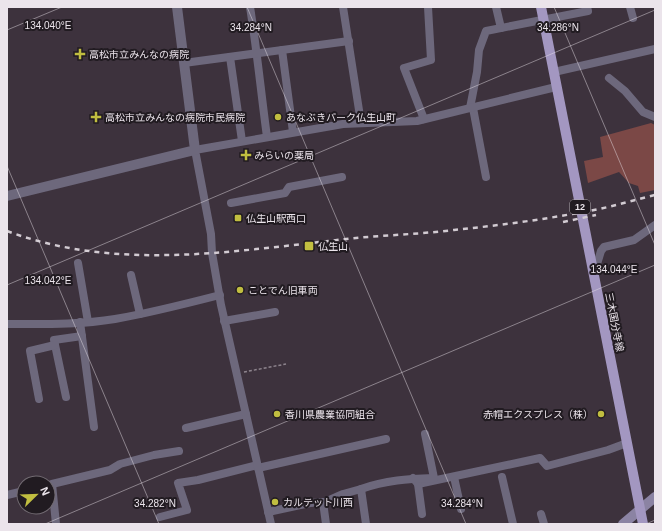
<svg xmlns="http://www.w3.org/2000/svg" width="662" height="531" viewBox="0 0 662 531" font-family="Helvetica,'Noto Sans JP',sans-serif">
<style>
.green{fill:#7b4846}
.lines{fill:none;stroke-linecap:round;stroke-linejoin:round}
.path{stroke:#8d848d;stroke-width:1.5;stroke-dasharray:3 2;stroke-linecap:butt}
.minor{stroke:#6d687c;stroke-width:8}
.tertiary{stroke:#6d687c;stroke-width:10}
.secondary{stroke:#8b83a3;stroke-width:10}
.primary{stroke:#a397c1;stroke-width:10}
.rail{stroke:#d2cbd2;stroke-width:2.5;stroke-dasharray:5 5;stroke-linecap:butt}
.ticks{fill:none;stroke:#ebe4eb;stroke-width:1;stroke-opacity:0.45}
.poi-dot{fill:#c1be40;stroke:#211b21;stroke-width:1.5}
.labels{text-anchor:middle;stroke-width:4;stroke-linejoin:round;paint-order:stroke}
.shield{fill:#211b21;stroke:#aea8ae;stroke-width:1}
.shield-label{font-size:9px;font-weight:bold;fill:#ebe4eb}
.poi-label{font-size:10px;fill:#ebe4eb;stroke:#211b21;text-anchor:start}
.street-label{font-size:10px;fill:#ebe4eb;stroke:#211b21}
.ticks-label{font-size:10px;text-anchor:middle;fill:#ebe4eb;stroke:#211b21;stroke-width:4;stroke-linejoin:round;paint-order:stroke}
</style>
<rect width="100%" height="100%" fill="#3d323d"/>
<path class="green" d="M651 123 655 125V190L640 193 638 186 629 183 619 172 588 183 584 161 603 157 600 137Z"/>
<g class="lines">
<path class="path" d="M244 372 286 364"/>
<g class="minor">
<path d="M250 7C257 50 261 93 267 137"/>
<path d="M343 7 361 123"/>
<path d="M496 7 501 28"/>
<path d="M630 7 633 18"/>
<path d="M282 50 293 132"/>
<path d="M230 57 242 141"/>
<path d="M184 63 349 41"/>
<path d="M554 72 655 49"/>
<path d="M609 78 625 91 643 112 655 117"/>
<path d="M470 108 477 72 479 50 486 31 588 11 587 7"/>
<path d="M473 108 486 177"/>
<path d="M424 119 404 68 431 60 428 7"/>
<path d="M231 203 285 193 289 187 342 177"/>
<path d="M78 263 88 322"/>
<path d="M592 268 597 264 601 251 604 247 634 240 655 225"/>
<path d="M131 275 140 314"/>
<path d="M224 321 275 312"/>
<path d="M80 322 94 427"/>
<path d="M7 324C43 324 79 325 115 319 150 313 185 304 220 295"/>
<path d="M66 397 54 340 82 336"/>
<path d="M39 399 30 351 55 345"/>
<path d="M186 428 246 414"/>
<path d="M258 468 386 439"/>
<path d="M454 477 461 509"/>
<path d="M502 477 513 524"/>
<path d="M413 478 418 484 540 458 547 466 608 450 627 443"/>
<path d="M418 484 422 514"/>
<path d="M361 489C386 480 408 479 434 478L425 434"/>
<path d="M7 495 24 491"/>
<path d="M323 502 326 524"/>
<path d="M268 512 310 503 325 502 343 494 361 489 366 524"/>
<path d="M541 514 544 524"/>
<path d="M160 517 187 510 178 483 198 480 257 465"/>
<path d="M56 524 52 484 110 470 120 464 154 455 179 451"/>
<path d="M271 524 221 305 212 253 211 234 195 150 343 124 417 121 556 87"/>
</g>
<path class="tertiary" d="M7 196 195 150 177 7"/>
<path class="secondary" d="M623 524 655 497"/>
<path class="primary" d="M541 7 643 524"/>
<g class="rail">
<path d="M563 222 596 215"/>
<path d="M7 231C119 273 240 250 356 238 388 235 421 234 454 230 493 226 533 221 572 214 600 210 627 202 655 195"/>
</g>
</g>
<path class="ticks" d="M247 7 466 524M554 7 655 245M7 30 62 7M7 166 159 524M7 285 655 10M45 524 655 265M646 524 655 520"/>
<g class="poi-dot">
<path d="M78 48h4v4h4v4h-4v4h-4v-4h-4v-4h4z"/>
<path d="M94 111h4v4h4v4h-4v4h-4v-4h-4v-4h4z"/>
<circle cx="278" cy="117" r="4"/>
<path d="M244 149h4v4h4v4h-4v4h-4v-4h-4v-4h4z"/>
<rect x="234" y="214" width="8" height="8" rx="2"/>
<rect x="304" y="241" width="10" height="10" rx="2"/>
<circle cx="240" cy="290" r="4"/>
<circle cx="277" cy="414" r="4"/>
<circle cx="601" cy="414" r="4"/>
<circle cx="275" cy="502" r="4"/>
</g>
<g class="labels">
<rect class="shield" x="570" y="200" width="20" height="14" rx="3"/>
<g class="shield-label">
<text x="580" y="210">12</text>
</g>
<g class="poi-label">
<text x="89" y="58">高松市立みんなの病院</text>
<text x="105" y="121">高松市立みんなの病院市民病院</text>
<text x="286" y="121">あなぶきパーク仏生山町</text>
<text x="254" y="159">みらいの薬局</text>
<text x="246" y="222">仏生山駅西口</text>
<text x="318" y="250">仏生山</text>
<text x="248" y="294">ことでん旧車両</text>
<text x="285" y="418">香川県農業協同組合</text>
<text x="593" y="418" text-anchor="end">赤帽エクスプレス（株）</text>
<text x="283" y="506">カルテット川西</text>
</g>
<g class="street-label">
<text transform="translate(615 322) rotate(79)" y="4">三木国分寺線</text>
</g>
</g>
<g class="ticks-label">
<text x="48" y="29">134.040°E</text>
<text x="558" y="31">34.286°N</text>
<text x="251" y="31">34.284°N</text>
<text x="614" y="273">134.044°E</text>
<text x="48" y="284">134.042°E</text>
<text x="155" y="507">34.282°N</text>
<text x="462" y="507">34.284°N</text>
</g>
<rect width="662" height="531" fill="none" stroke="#ebe4eb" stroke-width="16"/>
<g transform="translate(36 495) rotate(67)"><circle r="19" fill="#211b21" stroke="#726b72"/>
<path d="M0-3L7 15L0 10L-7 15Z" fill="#c1be40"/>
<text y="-6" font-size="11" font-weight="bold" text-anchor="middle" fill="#ebe4eb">N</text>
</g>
</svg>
